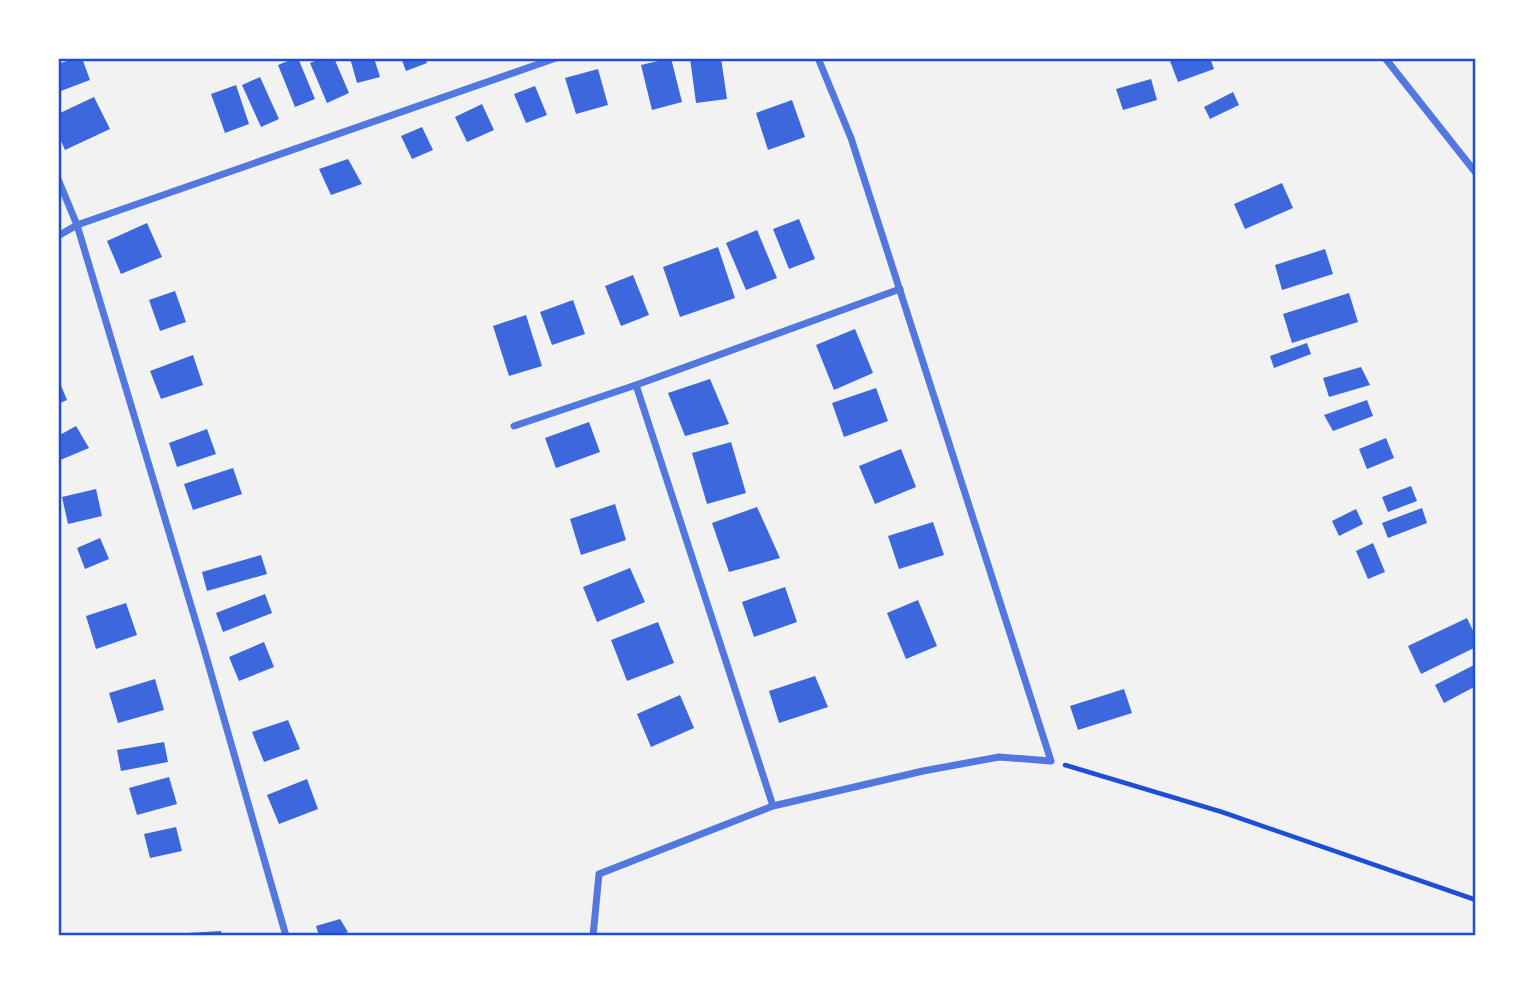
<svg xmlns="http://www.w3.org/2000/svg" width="1534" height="994" viewBox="0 0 1534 994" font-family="'Source Sans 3',sans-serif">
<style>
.building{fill:#3d67dc}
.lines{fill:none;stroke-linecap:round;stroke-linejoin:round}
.path{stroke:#1d4ed8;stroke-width:4.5}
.minor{stroke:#5277de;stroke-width:7}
.neatline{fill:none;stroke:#1d4ed8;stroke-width:2.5}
</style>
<rect width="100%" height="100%" fill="#f2f2f2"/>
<g class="building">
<path d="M76 58H82L90 80 58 92V64Z"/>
<path d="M295 58H298L315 99 295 107 278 65Z"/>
<path d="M322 58H334L349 93 327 103 310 63Z"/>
<path d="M350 58H374L380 77 357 83Z"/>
<path d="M401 58H425L427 63 406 71Z"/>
<path d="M671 58 682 102 652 110 641 65Z"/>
<path d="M690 58H721L727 99 696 103Z"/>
<path d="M1179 58H1210L1214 69 1178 82 1170 61Z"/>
<path d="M598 69 608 105 576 114 565 78Z"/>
<path d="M260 77 279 119 261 127 242 85Z"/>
<path d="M1151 79 1157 100 1123 110 1116 89Z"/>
<path d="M236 85 249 124 225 133 211 94Z"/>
<path d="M535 86 547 115 526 123 514 94Z"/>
<path d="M1233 92 1239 105 1210 119 1204 107Z"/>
<path d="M94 97 110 129 65 150 58 134V114Z"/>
<path d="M792 100 805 137 768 150 756 113Z"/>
<path d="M482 104 494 130 467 142 455 117Z"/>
<path d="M422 127 433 150 412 159 401 136Z"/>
<path d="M348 159 362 184 331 195 319 169Z"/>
<path d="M1282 183 1293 208 1245 229 1234 204Z"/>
<path d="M799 219 815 259 789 269 773 229Z"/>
<path d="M147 223 162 257 121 274 107 241Z"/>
<path d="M757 230 777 278 746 290 726 243Z"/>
<path d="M718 247 735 298 680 317 663 267Z"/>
<path d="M1325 249 1333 274 1282 290 1275 265Z"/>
<path d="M633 275 649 315 621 326 605 286Z"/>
<path d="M175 291 186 322 160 331 149 300Z"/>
<path d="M1349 293 1358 322 1292 343 1283 314Z"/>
<path d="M573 300 585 334 552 345 540 312Z"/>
<path d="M526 315 542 366 509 376 493 326Z"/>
<path d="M855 329 873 373 834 390 816 345Z"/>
<path d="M1307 343 1311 354 1274 368 1270 356Z"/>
<path d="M193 355 203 385 161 399 150 371Z"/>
<path d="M1361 367 1370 385 1329 397 1323 378Z"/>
<path d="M58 378 67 400 58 404Z"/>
<path d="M710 379 729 424 685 436 668 393Z"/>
<path d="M876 388 888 421 844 437 832 403Z"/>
<path d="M1367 400 1373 416 1333 431 1324 415Z"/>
<path d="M589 422 600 452 556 468 545 438Z"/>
<path d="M76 426 89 448 58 461V436Z"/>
<path d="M207 429 216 454 177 467 169 443Z"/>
<path d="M1386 438 1394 458 1367 469 1359 449Z"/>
<path d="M731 442 746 493 707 504 692 453Z"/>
<path d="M901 449 916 487 875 504 859 466Z"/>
<path d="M233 468 242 494 193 510 184 484Z"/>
<path d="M1411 486 1417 501 1388 512 1382 497Z"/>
<path d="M96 489 102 516 68 524 62 497Z"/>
<path d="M615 504 626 540 581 555 570 519Z"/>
<path d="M757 507 780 558 729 572 712 523Z"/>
<path d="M1422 508 1427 523 1388 538 1382 523Z"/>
<path d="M1356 509 1363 524 1339 536 1332 521Z"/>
<path d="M933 522 944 555 899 569 888 536Z"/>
<path d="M100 538 109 559 85 569 77 548Z"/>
<path d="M1373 543 1385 572 1368 579 1356 551Z"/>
<path d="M261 555 267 574 207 591 202 572Z"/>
<path d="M630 568 645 602 597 622 583 587Z"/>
<path d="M785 587 797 622 754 637 742 602Z"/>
<path d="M265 594 272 613 223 632 216 613Z"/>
<path d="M918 600 937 646 906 659 887 613Z"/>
<path d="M126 603 137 635 96 649 86 616Z"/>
<path d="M1467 618 1476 637V647L1421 674 1408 646Z"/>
<path d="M658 622 674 663 627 681 611 640Z"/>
<path d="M264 642 274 667 239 681 229 657Z"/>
<path d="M1476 664V686L1444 703 1435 685Z"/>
<path d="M815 676 828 707 779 723 769 691Z"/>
<path d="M155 679 164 710 118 723 109 693Z"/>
<path d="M1124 689 1132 713 1078 730 1070 706Z"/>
<path d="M680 695 694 728 651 747 637 714Z"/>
<path d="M288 720 300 749 264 762 252 732Z"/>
<path d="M164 742 168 762 121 771 117 750Z"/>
<path d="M169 777 177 804 137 815 129 788Z"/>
<path d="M307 779 318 809 279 824 267 795Z"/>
<path d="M176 827 182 851 150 858 144 834Z"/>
<path d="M340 919 348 932 338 936H319L316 926Z"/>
<path d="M221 931 222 936H170V934Z"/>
</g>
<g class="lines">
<path class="path" d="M1065 765 1222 812 1476 900"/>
<g class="minor">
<path d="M1385 58 1476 173"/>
<path d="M58 179 77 225 204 649 286 936"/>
<path d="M58 236 77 225 556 58"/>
<path d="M636 385 773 806"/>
<path d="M514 426 636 385 900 289"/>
<path d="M593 936 599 874 773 806 923 771 999 757 1051 761 851 138 818 58"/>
</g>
</g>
<rect width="1534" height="994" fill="none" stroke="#ffffff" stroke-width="119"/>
<rect x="60" y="60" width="1414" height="874" class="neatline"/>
</svg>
